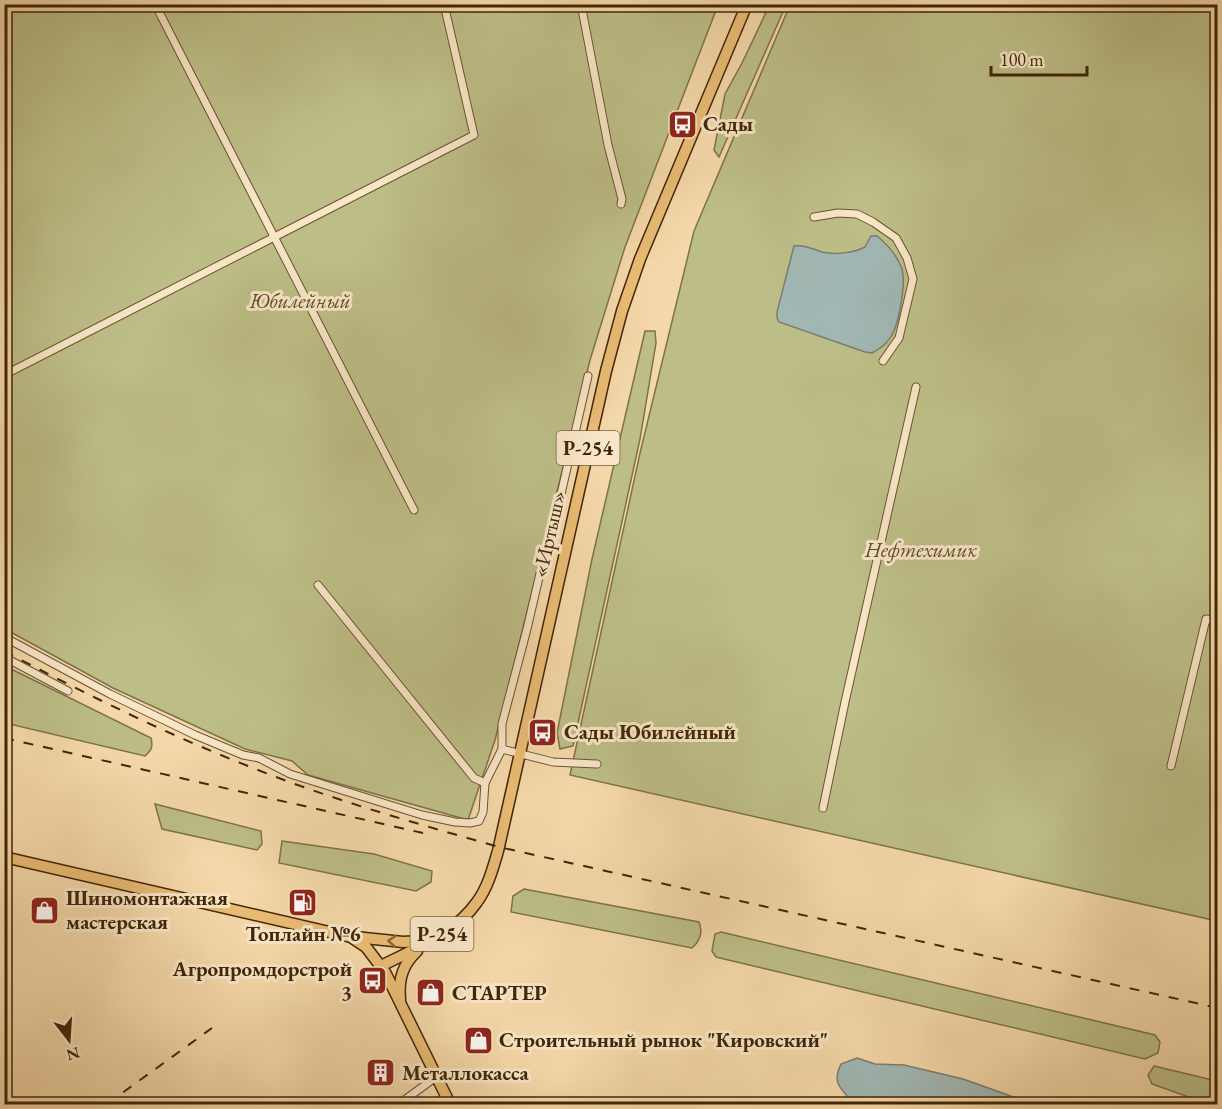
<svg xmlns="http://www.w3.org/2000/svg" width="1222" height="1109" viewBox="0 0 1222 1109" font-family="'EB Garamond',serif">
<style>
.green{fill:#bdbe87;stroke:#7e7248;stroke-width:1.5}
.water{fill:#a1b7b4;stroke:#7a7d6f;stroke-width:1.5}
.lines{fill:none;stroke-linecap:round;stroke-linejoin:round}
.minor-casing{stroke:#6d5230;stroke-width:9}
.primary-casing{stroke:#402608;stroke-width:13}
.minor{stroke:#f8e6c7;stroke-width:7}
.primary{stroke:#eabc74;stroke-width:10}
.rail{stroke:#402608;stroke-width:2;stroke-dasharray:10 10;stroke-linecap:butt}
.oneway{stroke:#8c6a39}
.labels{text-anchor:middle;stroke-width:6;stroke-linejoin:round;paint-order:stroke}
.shield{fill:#f8e6c7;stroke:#776041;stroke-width:1.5}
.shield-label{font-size:20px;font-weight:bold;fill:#402608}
.poi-label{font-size:21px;font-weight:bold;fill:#402608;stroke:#f8e6c7;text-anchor:start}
.park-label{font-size:21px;font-style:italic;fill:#5f4c28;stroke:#f8e6c7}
.street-label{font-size:21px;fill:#402608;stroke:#f8e6c7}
</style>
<rect width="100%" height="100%" fill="#f5d8a9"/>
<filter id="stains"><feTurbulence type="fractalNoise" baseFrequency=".00333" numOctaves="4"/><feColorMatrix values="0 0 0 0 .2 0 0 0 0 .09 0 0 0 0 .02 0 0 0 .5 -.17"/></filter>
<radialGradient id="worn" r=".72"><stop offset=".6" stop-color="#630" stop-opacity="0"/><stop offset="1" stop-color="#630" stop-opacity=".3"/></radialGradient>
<g class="green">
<path d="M770 4 786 5 719 157 714 150 725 94 742 63Z"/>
<path d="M4 5H718L625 247 590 360 495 740 468 820 308 775 292 761 245 749 113 688 5 629Z"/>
<path d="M790 5H1217V921L570 775 640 453 694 231Z"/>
<path d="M645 331H655L656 343 640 439 573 746 560 749 557 733 592 559Z"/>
<path d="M5 666 151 738C153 746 152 750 145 756L5 723Z"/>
<path d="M155 804 261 831 262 844 257 850 162 829Z"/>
<path d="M282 841 374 854 432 871 431 882 416 891 279 863Z"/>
<path d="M524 889 699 922C703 932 701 940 692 948L511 912 513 896Z"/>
<path d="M721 932 1155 1035 1160 1042 1158 1053 1145 1059 716 957 712 951 715 934Z"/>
<path d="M1154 1066 1217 1081V1104H1208L1152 1084 1148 1075Z"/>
</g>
<g class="water">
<path d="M871 236H877C888 245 897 255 902 269 906 283 899 326 890 338 886 345 879 349 872 353L865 352 779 322 777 318V312L794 246C803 244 813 249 822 252 835 255 854 253 865 247Z"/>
<path d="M857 1058 875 1064 904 1065 963 1079 1033 1104H854C842 1089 831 1084 841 1064Z"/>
</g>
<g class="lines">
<defs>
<g id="minor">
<path d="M155 4 414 510"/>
<path d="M581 4 608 145 622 199 621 204"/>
<path d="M814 217 838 213 857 214 873 222 896 238 907 258 913 279 899 338 883 361"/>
<path d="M4 375 474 135 444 4"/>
<path d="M318 585 474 778 485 783"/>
<path d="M4 637 110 694 195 735 243 755 259 758 290 774 422 815 455 822 470 823 479 821 483 812 485 783 502 749V724L527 629 545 552 561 494 588 376"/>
<path d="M4 657 68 691"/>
<path d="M502 749 553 762 597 764"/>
<path d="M1171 766 1206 619 1218 621"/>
<path d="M823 808 845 702 916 387"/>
<path d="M399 1104 436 1077"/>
</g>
<g id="primary">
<path d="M4 857 351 937 366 947 385 972 450 1104"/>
<path d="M355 937 403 942 423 941"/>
<path d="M381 966C414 949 455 934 477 902 488 887 493 868 498 851L606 371 622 311 640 259 747 4"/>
<path d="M400 999C398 979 403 964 417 951"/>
</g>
</defs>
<use href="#minor" class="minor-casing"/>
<use href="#primary" class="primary-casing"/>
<use href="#minor" class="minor"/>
<use href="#primary" class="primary"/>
<g class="rail">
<path d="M4 651C84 693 164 733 248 766 329 799 415 823 499 847L1218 1008"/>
<path d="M4 738 423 833"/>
<path d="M107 1104 212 1028"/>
</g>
</g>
<defs><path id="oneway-chevron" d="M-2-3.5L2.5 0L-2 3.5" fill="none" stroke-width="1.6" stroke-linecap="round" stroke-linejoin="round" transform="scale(1.5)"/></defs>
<use class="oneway" href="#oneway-chevron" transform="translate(392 941) rotate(-176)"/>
<defs>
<symbol id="bus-square" viewBox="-11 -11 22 22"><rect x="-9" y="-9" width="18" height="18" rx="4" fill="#8f2418" stroke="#f8e6c7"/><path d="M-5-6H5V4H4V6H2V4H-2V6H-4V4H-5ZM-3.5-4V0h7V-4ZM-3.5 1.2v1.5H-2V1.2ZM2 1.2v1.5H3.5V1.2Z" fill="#fff"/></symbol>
<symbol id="fuel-square" viewBox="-11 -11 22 22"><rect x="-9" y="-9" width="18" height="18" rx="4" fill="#8f2418" stroke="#f8e6c7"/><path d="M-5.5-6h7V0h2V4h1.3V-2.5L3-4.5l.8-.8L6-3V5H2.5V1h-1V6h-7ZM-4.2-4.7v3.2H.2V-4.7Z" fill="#fff"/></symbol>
<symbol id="shop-square" viewBox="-11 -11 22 22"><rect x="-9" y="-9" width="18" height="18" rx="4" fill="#8f2418" stroke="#f8e6c7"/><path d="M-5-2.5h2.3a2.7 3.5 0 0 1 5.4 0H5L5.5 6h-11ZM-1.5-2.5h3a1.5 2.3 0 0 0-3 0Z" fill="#fff"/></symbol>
<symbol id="building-square" viewBox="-11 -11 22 22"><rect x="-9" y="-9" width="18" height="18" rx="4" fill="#8f2418" stroke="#f8e6c7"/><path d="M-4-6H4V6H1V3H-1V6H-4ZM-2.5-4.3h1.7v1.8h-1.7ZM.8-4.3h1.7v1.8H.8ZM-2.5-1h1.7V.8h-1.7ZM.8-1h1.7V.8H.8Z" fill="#fff"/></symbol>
</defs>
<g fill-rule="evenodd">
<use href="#bus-square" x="666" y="108" width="33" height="33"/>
<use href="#bus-square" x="526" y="716" width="33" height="33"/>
<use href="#fuel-square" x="286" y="886" width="33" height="33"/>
<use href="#shop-square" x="28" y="894" width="33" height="33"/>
<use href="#bus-square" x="356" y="964" width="33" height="33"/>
<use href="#shop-square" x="414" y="976" width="33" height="33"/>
<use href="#shop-square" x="462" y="1024" width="33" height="33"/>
<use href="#building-square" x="364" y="1056" width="33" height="33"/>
</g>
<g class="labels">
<g class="shield">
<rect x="556.5" y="431" width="63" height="34" rx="4.5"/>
<rect x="410.5" y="917" width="63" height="34" rx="4.5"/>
</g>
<g class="shield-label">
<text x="588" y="455">Р-254</text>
<text x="442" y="941">Р-254</text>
</g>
<g class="poi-label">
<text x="703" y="131">Сады</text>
<text x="564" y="739">Сады Юбилейный</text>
<text x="66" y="905">Шиномонтажная<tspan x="66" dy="24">мастерская</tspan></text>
<text x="303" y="941" text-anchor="middle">Топлайн №6</text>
<text x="352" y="976" text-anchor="end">Агропромдорстрой<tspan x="352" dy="24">3</tspan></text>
<text x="452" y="1000">СТАРТЕР</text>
<text x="499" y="1047">Строительный рынок "Кировский"</text>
<text x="402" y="1080">Металлокасса</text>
</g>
<g class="park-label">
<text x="300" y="308">Юбилейный</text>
<text x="921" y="557">Нефтехимик</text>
</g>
<g class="street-label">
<text transform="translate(549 534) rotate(-77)" y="7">«Иртыш»</text>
</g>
</g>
<rect width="1222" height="1109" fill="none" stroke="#f5d8a9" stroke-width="24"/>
<rect x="6" y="6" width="1210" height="1097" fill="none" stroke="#402608" stroke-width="3"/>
<rect x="12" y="12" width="1198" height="1085" fill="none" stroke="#402608" stroke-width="1.5"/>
<g transform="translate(69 1040) rotate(163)" stroke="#f8e6c7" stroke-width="4.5" paint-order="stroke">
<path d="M0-4.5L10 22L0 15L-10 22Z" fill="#402608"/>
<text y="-9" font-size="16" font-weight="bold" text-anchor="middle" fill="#402608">N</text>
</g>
<path d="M991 66v9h96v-9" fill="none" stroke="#402608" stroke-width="3"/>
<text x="1000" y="66" font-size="18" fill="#402608" stroke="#f8e6c7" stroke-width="4.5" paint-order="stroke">100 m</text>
<rect width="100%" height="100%" filter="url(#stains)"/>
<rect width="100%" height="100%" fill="url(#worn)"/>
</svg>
